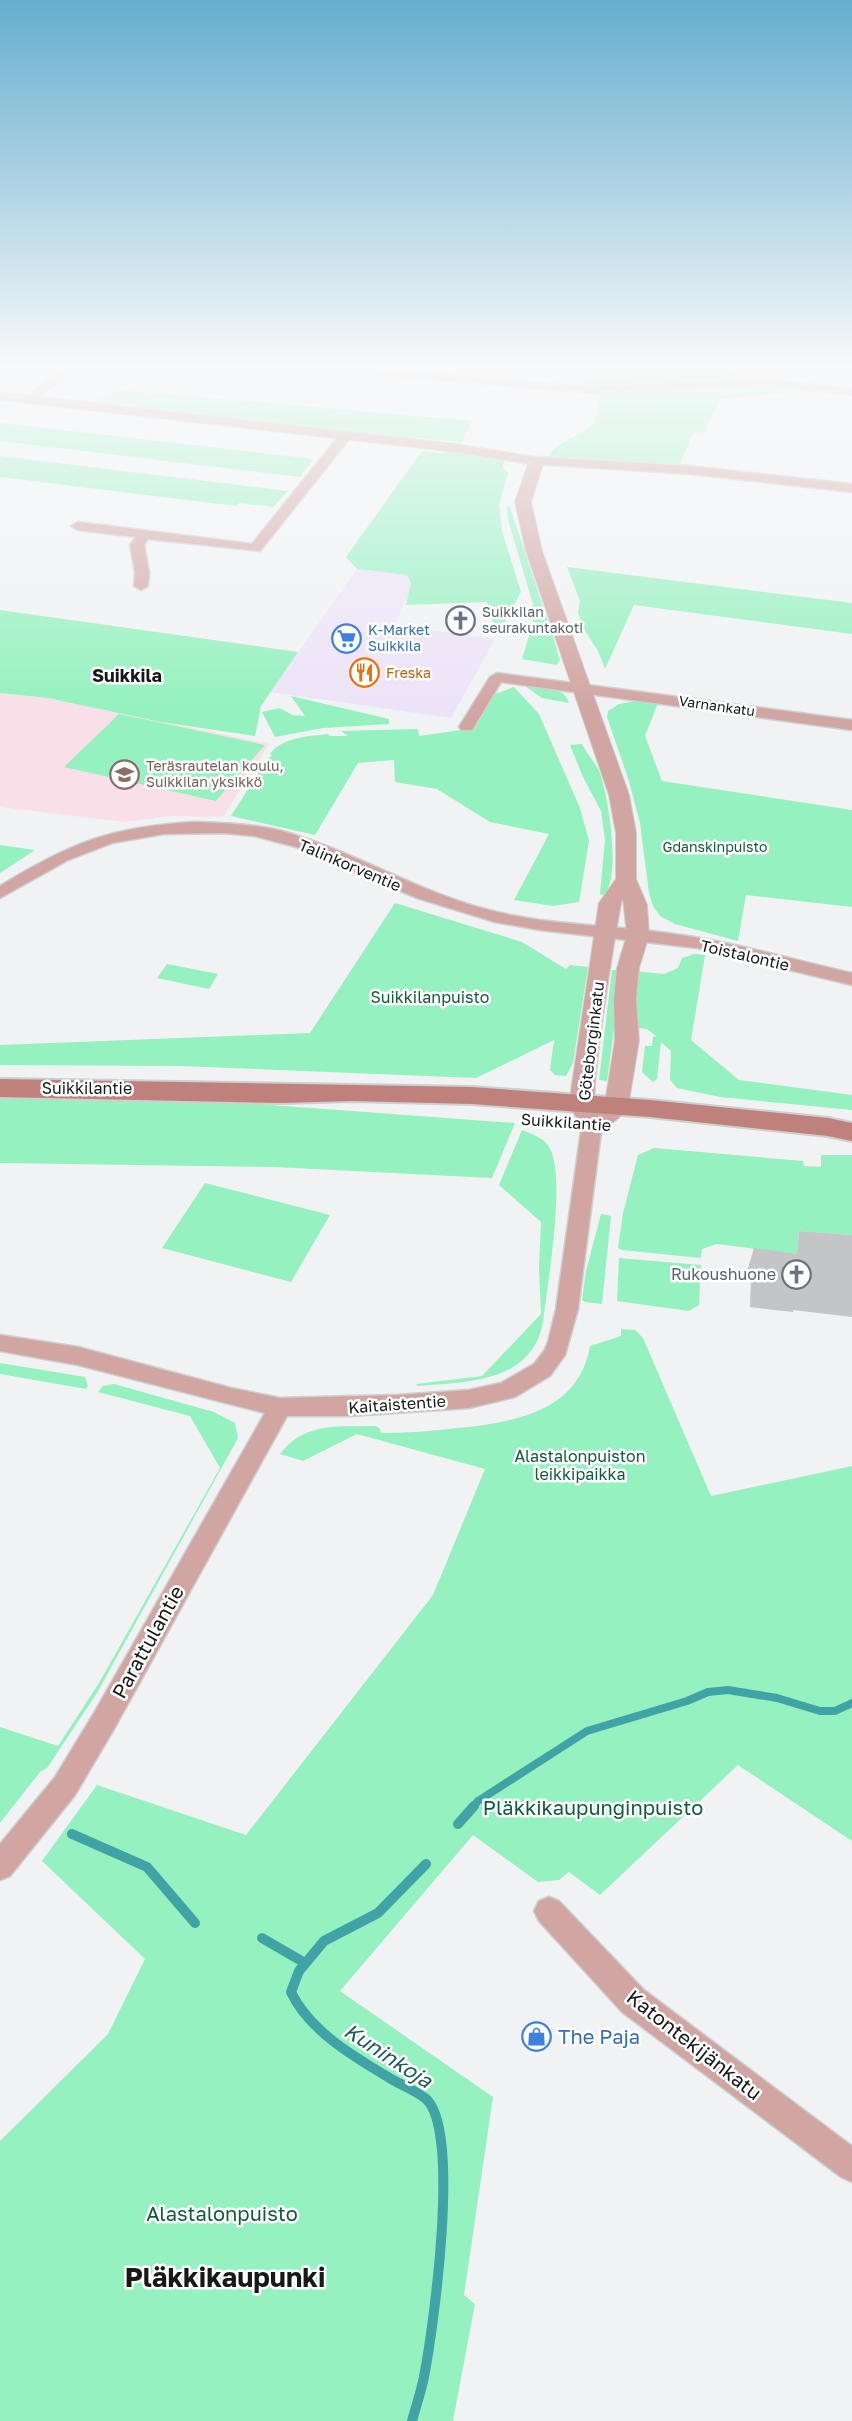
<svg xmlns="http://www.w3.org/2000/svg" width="852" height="2421" viewBox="0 0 852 2421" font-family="'Golos Text',sans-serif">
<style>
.commercial{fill:#ede3f8}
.education{fill:#f9e0e8}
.green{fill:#95f1bf}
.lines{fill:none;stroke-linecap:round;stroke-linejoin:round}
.stream-far1{stroke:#40a4a7;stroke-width:8}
.stream{stroke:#40a4a7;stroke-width:10}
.building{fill:#c3c5c6}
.minor-casing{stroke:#cdcfd0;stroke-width:3}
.tertiary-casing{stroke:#cdcfd0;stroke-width:2}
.secondary-casing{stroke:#cdcfd0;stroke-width:4}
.minor{fill:#d1a6a2;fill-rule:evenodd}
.tertiary{fill:#d1a6a2;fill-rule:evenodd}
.secondary{fill:#bf817b;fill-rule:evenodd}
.labels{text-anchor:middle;stroke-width:5;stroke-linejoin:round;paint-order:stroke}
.far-worship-label{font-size:14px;fill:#5b616d;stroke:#feffff;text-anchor:start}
.far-shop-label{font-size:14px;fill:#366cbe;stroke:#feffff;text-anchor:start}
.far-food-label{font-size:14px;fill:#c56008;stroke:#feffff;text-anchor:start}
.far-street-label{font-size:14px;fill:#181819;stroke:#feffff}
.far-education-label{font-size:14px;fill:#785e54;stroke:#feffff;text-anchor:start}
.far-park-label{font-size:14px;fill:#125a3a;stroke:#feffff}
.street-label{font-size:16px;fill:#181819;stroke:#feffff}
.park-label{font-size:16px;fill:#125a3a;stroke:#feffff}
.worship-label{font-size:16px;fill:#5b616d;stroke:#feffff;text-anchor:end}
.far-district-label{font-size:18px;font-weight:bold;fill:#181819;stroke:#feffff}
.near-street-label{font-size:20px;fill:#181819;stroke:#feffff}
.near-park-label{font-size:20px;fill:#125a3a;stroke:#feffff}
.near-shop-label{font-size:20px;fill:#366cbe;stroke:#feffff;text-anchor:start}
.near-water-label{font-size:21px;font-style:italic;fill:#225a5b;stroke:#feffff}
.near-district-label{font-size:27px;font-weight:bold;fill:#181819;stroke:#feffff}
</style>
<rect width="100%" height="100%" fill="#f0f2f3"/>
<path class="commercial" d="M357 569 407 575 411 583 410 593 394 625 495 639 451 718 270 692Z"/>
<path class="education" d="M0 693 48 698 269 744 223 817 172 816 124 822 0 807Z"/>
<g class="green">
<path d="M543 368H732L740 375 736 380 723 382 584 385 580 375Z"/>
<path d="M764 386H787L852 394V396L814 390 720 399 705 431 693 434 680 464 548 457C556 440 582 438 594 422 598 415 599 402 601 394Z"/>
<path d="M119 390 472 421 462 442 319 429 93 403Z"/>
<path d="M0 423 314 459 300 477 0 441Z"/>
<path d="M440 450 505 461 502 466 508 473 499 505 502 531 521 592 497 636 487 602 406 605 411 583 407 575 357 569 346 557 422 451 447 454Z"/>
<path d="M0 456 288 491 273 507 239 503 236 506 0 477Z"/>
<path d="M507 506 510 507 554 640 560 660 557 665 522 659 533 623V604L508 520Z"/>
<path d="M567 567 852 603V634L634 605 605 669 598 651 585 631 578 613 580 601Z"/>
<path d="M0 610 298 652 261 706 255 736 161 722 48 698 0 693Z"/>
<path d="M525 686C541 686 564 685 569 703L542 698Z"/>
<path d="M514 687 539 714 580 808 589 841 579 902 553 906 514 900 549 834 490 822 437 789 395 782 394 760 358 763 315 835 231 816 268 758 272 756 270 754C282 737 310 736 329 734V736H348L341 731 418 729 419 736 475 728 495 694Z"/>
<path d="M291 696 389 719V724L323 728 275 737 262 712 280 708 292 715 305 716Z"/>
<path d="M636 701 658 703 645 736 662 781 852 810V907L746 895 738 941 675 924 660 916 653 906 649 893 640 823 629 781 607 717 608 711 619 704Z"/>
<path d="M119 714 265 745 216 801 64 767Z"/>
<path d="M582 744C587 755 598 765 601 776 609 803 621 874 604 896L600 894 605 840 601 811 583 777 570 745Z"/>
<path d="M0 845 35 850 0 873Z"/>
<path d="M395 903 522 942 566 969 570 965 588 967 573 1063 566 1076 555 1075 550 1070 554 1040 476 1078 180 1066 0 1065V1045L310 1033Z"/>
<path d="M694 954 705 955 691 1040 739 1080 852 1095V1110L720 1097 677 1088 670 1080 671 1051 661 1042 657 1079 653 1082 642 1072 645 1046H652L653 1037 656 1036 647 1029 638 1028 632 999 635 971 664 974 678 968 682 958Z"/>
<path d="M167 964 218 974 209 989 157 978Z"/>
<path d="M612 970H622L607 1081 599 1080Z"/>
<path d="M0 1097 204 1100 515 1123 492 1178 275 1167 0 1163Z"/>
<path d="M522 1130C532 1134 544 1138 549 1147 567 1174 547 1287 543 1322 532 1383 467 1382 418 1386L416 1384 482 1376 541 1314 539 1267 541 1222 499 1185Z"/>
<path d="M654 1148 803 1161 804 1166 821 1167V1155H852V1235L799 1231 797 1254 717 1244 702 1249 701 1258 622 1250 618 1248 623 1213 638 1155Z"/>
<path d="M205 1183 330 1215 291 1282 162 1248Z"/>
<path d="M601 1214 611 1216 602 1304 585 1302 582 1300 586 1271Z"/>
<path d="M619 1258 701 1265 699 1305 689 1311 617 1301Z"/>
<path d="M621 1329 635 1330 643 1338 711 1496 852 1466V1841L738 1765 600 1895 569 1872 559 1880 538 1882 473 1835 340 1991 493 2097 464 2295 475 2304 453 2421H0V2141L108 2034 145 1959 42 1861 97 1785 246 1835 433 1595 485 1469 357 1434 303 1461 280 1454C305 1421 339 1427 376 1426L380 1429 381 1433C407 1433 433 1431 458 1428 514 1422 579 1412 590 1346L621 1336Z"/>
<path d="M0 1363 85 1377 88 1386 86 1389 0 1374Z"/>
<path d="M114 1384 214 1412 235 1423 238 1438 97 1693 47 1768 40 1772 0 1823V1727L58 1746 99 1683 220 1468 190 1416 98 1392 103 1386Z"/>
</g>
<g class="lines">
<path class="stream-far1" d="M473 1807 478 1801 587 1731 687 1701 708 1692 728 1690 777 1698 820 1711H835L852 1703"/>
<g class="stream">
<path d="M458 1824 474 1806"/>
<path d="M72 1834 147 1867 195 1923"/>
<path d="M262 1938 305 1963"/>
<path d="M412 2421C416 2406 421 2392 424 2377 433 2330 462 2127 425 2098 416 2091 404 2086 393 2080 356 2058 310 2032 291 1992L299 1971 324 1941 378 1913 426 1864"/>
</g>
</g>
<path class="building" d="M799 1231 852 1235V1317L793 1310V1312L750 1307 751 1279 745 1278 754 1248 797 1254Z"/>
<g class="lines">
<defs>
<g id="minor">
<path d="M62 368H75L35 401H27V397Z"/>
<path d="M325 368H371L591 387 768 379 852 389V395L768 385 591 393 331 371Z"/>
<path d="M346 431 350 432V438L260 551 148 539 144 545 149 572 148 586 141 590 134 586 135 572 130 545 136 537 78 530 71 526 78 522 252 544 342 432Z"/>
<path d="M537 457 690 466 852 484V492L690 474 533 464 531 461Z"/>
<path d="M497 673 852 720V730L501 682 472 730H462L459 727 490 677Z"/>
<path d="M194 822C226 823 258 824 289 833 359 854 422 894 493 911 552 926 614 925 674 934 734 942 793 960 852 973V985L697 948 540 930 495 922 417 898 300 848 254 836 224 833 164 834 112 843 68 860 0 898V886C71 843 110 827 194 822Z"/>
<path d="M592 1117 599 1119 602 1124 578 1309 565 1355 550 1376 515 1397 469 1408 349 1416H287L114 1729 75 1795 10 1876 0 1880V1844L55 1777 94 1713 265 1413 78 1365 0 1351V1335L78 1347 231 1388 280 1398 398 1395 469 1390 501 1383 534 1364 544 1351 548 1342 556 1309 582 1124 585 1119Z"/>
<path d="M549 1897 559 1901 644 1990 852 2146V2182L841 2177 622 2012 539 1921 534 1911 539 1901Z"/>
</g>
<path id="tertiary" d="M0 392 456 444 542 458 544 461 531 502 542 551 629 795 636 833V879L647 905 649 935 639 968 636 999 639 1040 628 1107C619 1121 599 1134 583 1130L569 1104 599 903 616 879V833L609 795 526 551 515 502 528 464 456 452 0 400ZM623 899 627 935 617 968 614 999 615 1040 605 1103 596 1109C588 1095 616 931 621 903Z"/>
<path id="secondary" d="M0 1079 472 1087 650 1100 828 1118 852 1123V1141L828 1136 650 1117 472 1104 353 1101 281 1103 0 1097Z"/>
</defs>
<use href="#minor" class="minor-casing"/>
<use href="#tertiary" class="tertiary-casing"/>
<use href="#secondary" class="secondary-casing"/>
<use href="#minor" class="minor"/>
<use href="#tertiary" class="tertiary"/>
<use href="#secondary" class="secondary"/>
</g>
<linearGradient id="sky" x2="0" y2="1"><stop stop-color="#65aece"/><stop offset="0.52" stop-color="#f8f9fa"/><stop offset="1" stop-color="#f8f9fa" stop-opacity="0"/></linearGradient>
<rect width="852" height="707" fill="url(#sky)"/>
<defs>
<symbol id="church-ring" viewBox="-11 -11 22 22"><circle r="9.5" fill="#feffff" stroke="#6b7280" stroke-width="1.5"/><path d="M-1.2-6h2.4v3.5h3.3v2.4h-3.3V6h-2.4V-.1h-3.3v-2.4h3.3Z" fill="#6b7280"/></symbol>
<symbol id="supermarket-ring" viewBox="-11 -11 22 22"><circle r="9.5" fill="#feffff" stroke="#3f7fe0" stroke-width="1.5"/><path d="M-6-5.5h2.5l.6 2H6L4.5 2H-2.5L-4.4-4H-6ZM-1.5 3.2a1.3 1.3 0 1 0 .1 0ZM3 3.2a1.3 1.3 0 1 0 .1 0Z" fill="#3f7fe0"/></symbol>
<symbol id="restaurant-ring" viewBox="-11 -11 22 22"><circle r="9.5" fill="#feffff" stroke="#e8710a" stroke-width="1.5"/><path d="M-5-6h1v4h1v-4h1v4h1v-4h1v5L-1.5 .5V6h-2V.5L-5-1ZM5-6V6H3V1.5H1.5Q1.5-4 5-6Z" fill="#e8710a"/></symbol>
<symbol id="school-ring" viewBox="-11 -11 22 22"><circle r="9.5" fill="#feffff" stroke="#8d6e63" stroke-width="1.5"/><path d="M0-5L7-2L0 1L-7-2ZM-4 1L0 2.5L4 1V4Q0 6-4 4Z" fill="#8d6e63"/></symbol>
<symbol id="shop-ring" viewBox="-11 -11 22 22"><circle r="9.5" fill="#feffff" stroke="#3f7fe0" stroke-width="1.5"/><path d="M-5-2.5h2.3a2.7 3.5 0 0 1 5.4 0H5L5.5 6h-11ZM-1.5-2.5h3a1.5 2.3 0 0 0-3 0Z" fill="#3f7fe0"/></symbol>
</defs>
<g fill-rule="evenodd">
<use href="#church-ring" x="444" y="604" width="33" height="33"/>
<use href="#supermarket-ring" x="330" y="622" width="33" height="33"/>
<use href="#restaurant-ring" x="348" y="656" width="33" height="33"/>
<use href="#school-ring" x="108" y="758" width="33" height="33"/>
<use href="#church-ring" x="780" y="1258" width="33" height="33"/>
<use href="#shop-ring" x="520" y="2020" width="33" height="33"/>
</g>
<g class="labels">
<g class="far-worship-label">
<text x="482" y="617">Suikkilan<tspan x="482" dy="16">seurakuntakoti</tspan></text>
</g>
<g class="far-shop-label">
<text x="368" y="635">K-Market<tspan x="368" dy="16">Suikkila</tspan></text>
</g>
<g class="far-food-label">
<text x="386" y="678">Freska</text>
</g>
<g class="far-street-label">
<text transform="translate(717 706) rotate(8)" y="5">Varnankatu</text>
</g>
<g class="far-education-label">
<text x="146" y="771">Teräsrautelan koulu,<tspan x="146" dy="16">Suikkilan yksikkö</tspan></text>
</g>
<g class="far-park-label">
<text x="715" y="852">Gdanskinpuisto</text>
</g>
<g class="street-label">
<text transform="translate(350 865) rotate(23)" y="6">Talinkorventie</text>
<text transform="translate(745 955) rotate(13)" y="6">Toistalontie</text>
<text transform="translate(591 1041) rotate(-83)" y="6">Göteborginkatu</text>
<text x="87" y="1094">Suikkilantie</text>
<text transform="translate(566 1122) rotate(4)" y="6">Suikkilantie</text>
<text transform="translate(397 1404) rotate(-4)" y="6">Kaitaistentie</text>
</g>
<g class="park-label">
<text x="430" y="1003">Suikkilanpuisto</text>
<text x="580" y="1462">Alastalonpuiston<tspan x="580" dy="18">leikkipaikka</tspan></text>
</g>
<g class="worship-label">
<text x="776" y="1280">Rukoushuone</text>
</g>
<g class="far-district-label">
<text x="127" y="682">Suikkila</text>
</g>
<g class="near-street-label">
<text transform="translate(148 1642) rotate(-61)" y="7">Parattulantie</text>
<text transform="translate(694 2045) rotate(38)" y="7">Katontekijänkatu</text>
</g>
<g class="near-park-label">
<text x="593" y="1815">Pläkkikaupunginpuisto</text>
<text x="222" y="2221">Alastalonpuisto</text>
</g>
<g class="near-shop-label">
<text x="558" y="2044">The Paja</text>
</g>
<g class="near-water-label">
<text transform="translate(388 2056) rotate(33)" y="7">Kuninkoja</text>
</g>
<g class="near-district-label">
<text x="225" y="2287">Pläkkikaupunki</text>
</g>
</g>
</svg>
